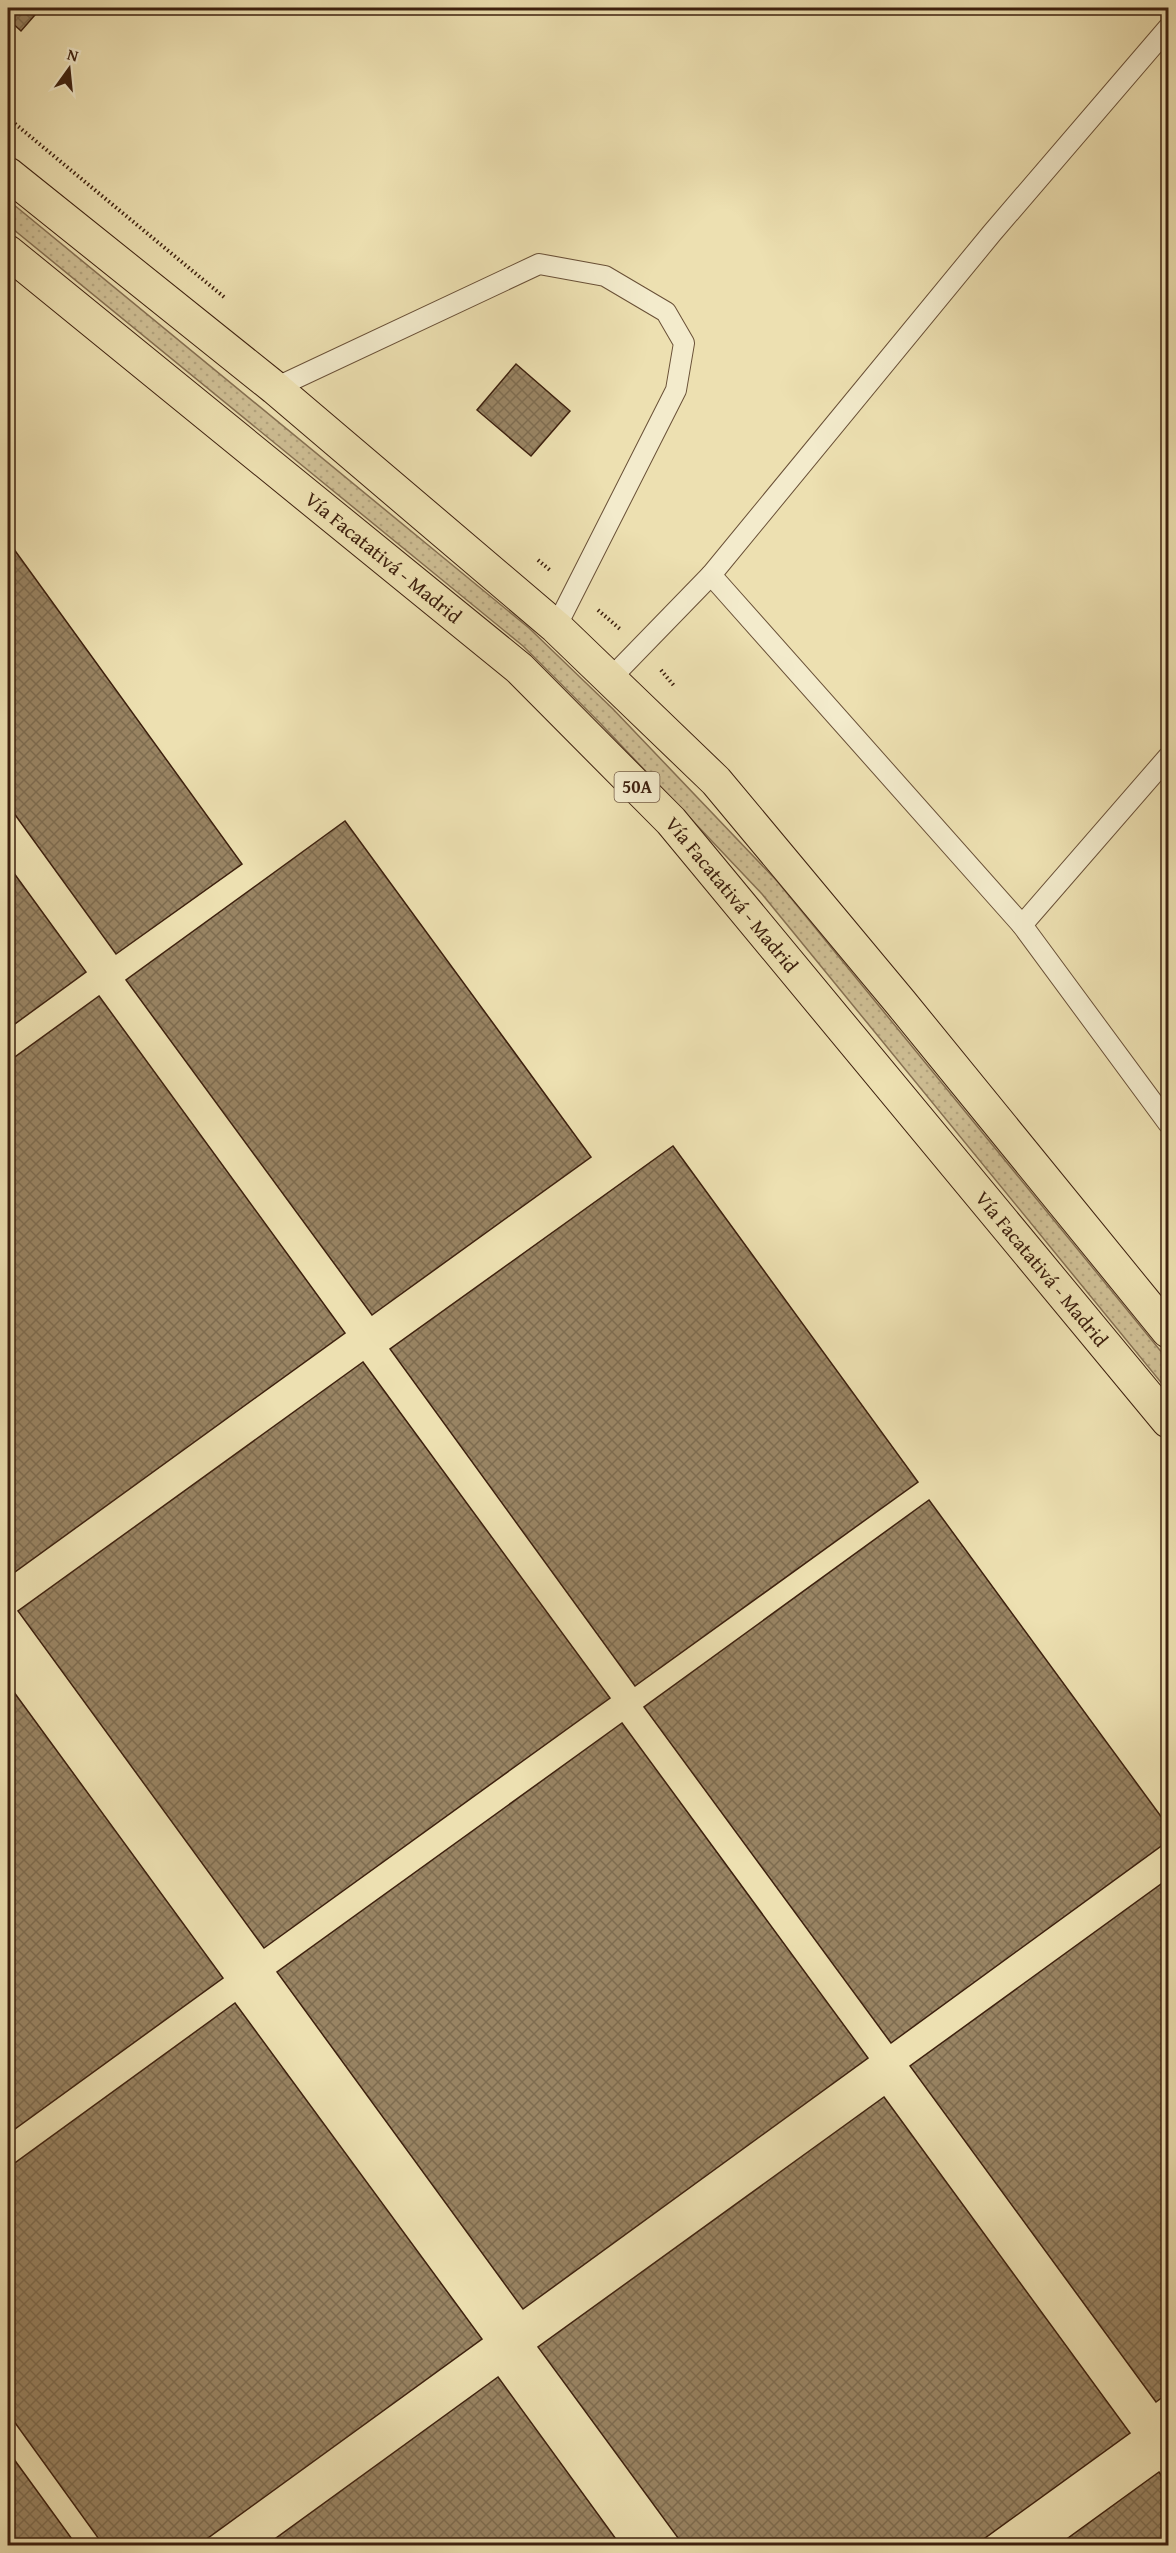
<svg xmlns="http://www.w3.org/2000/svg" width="1176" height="2553" viewBox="0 0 1176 2553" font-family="'Gentium Book Plus',serif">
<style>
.grass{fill:url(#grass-dots);stroke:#867052;stroke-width:1.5}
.building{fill:url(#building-cross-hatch);stroke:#3d200e;stroke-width:1.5}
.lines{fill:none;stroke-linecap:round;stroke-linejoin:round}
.service-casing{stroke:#695037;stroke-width:22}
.primary-casing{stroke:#3d200e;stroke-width:35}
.path{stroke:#3d200e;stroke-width:4;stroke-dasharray:1.5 3;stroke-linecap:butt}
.service{stroke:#f3ebcc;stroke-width:20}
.primary{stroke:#ede0b1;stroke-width:33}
.labels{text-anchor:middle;stroke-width:5;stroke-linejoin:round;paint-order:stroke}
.shield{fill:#f3ebcc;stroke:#745d47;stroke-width:1.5}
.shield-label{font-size:18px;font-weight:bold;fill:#3d200e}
.street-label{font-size:20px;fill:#3d200e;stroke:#f3ebcc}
</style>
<defs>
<pattern id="grass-dots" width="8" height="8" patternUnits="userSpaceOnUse" patternTransform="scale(1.5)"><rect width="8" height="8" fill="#cfbf95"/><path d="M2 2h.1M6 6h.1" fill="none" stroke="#b3a47f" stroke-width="1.8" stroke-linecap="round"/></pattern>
<pattern id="building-cross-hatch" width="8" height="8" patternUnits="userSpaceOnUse" patternTransform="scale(1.5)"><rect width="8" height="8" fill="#998463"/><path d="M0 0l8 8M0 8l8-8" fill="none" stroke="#7e6c50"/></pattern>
</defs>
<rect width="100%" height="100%" fill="#ede0b1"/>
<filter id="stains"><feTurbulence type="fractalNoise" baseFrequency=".00333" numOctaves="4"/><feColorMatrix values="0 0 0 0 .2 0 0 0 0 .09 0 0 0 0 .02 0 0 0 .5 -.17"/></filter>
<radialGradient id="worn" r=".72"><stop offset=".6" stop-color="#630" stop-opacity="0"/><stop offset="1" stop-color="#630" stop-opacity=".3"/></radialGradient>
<path class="grass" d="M8 200 529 628 613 709 777 881 1168 1360V1391L762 894 601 724 523 646 8 225Z"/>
<g class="building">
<path d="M8 8H41L21 31 8 19Z"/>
<path d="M516 364 570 411 531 456 477 410Z"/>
<path d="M8 541 242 864 116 954 8 805Z"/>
<path d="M345 821 591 1157 372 1315 126 980Z"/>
<path d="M8 865 86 972 8 1029Z"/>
<path d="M99 996 345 1333 8 1577V1062Z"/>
<path d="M673 1146 918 1482 635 1686 390 1349Z"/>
<path d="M363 1362 610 1698 264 1948 18 1611Z"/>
<path d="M929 1500 1168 1826V1841L891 2043 644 1707Z"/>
<path d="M8 1684 223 1978 8 2134Z"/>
<path d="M622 1723 868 2058 523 2309 277 1972Z"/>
<path d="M1168 1879V2393L1156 2402 910 2066Z"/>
<path d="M235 2003 482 2339 197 2546H104L8 2413V2168Z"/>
<path d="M884 2097 1130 2433 974 2546H684L538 2347Z"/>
<path d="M498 2377 621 2546H265Z"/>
<path d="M8 2451 77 2546H8Z"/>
<path d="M1159 2472 1168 2486V2546H1057Z"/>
</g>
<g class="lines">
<defs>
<g id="service">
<path d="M275 388 539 264 605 276 666 312 684 343 676 390 556 627"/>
<path d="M711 575 1022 925 1168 1123"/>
<path d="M610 679 711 575 992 233 1168 28"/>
<path d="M1022 925 1168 757"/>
</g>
<g id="primary">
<path d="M8 174 275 388 556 627 716 781 901 1003 1168 1331"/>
<path id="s1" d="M8 252 519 668 671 821 1168 1421"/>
</g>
</defs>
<use href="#service" class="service-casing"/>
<use href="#primary" class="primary-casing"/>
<g class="path">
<path d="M8 118 224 297"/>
<path d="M538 560 551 571"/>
<path d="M598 610 620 629"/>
<path d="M661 670 675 687"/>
</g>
<use href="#service" class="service"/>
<use href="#primary" class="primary"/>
</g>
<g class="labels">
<rect class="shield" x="614.5" y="772" width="45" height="30" rx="4.5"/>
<g class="shield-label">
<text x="637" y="793">50A</text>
</g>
<g class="street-label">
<text dy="7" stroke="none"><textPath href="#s1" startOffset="484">Vía Facatativá - Madrid</textPath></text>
<text dy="7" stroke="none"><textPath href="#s1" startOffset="970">Vía Facatativá - Madrid</textPath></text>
<text dy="7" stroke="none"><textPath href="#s1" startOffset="1456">Vía Facatativá - Madrid</textPath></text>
</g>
</g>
<rect width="1176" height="2553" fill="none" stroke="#ede0b1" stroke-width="30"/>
<rect x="9" y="9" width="1158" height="2535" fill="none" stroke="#3d200e" stroke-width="3"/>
<rect x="15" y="15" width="1146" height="2523" fill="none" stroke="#3d200e" stroke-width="1.5"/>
<g transform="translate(69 69) rotate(15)" stroke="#f3ebcc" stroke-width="4.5" paint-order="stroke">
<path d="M0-4.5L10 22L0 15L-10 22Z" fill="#3d200e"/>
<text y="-9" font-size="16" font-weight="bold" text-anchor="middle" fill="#3d200e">N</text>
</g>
<rect width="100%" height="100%" filter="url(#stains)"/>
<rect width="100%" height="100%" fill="url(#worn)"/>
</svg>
